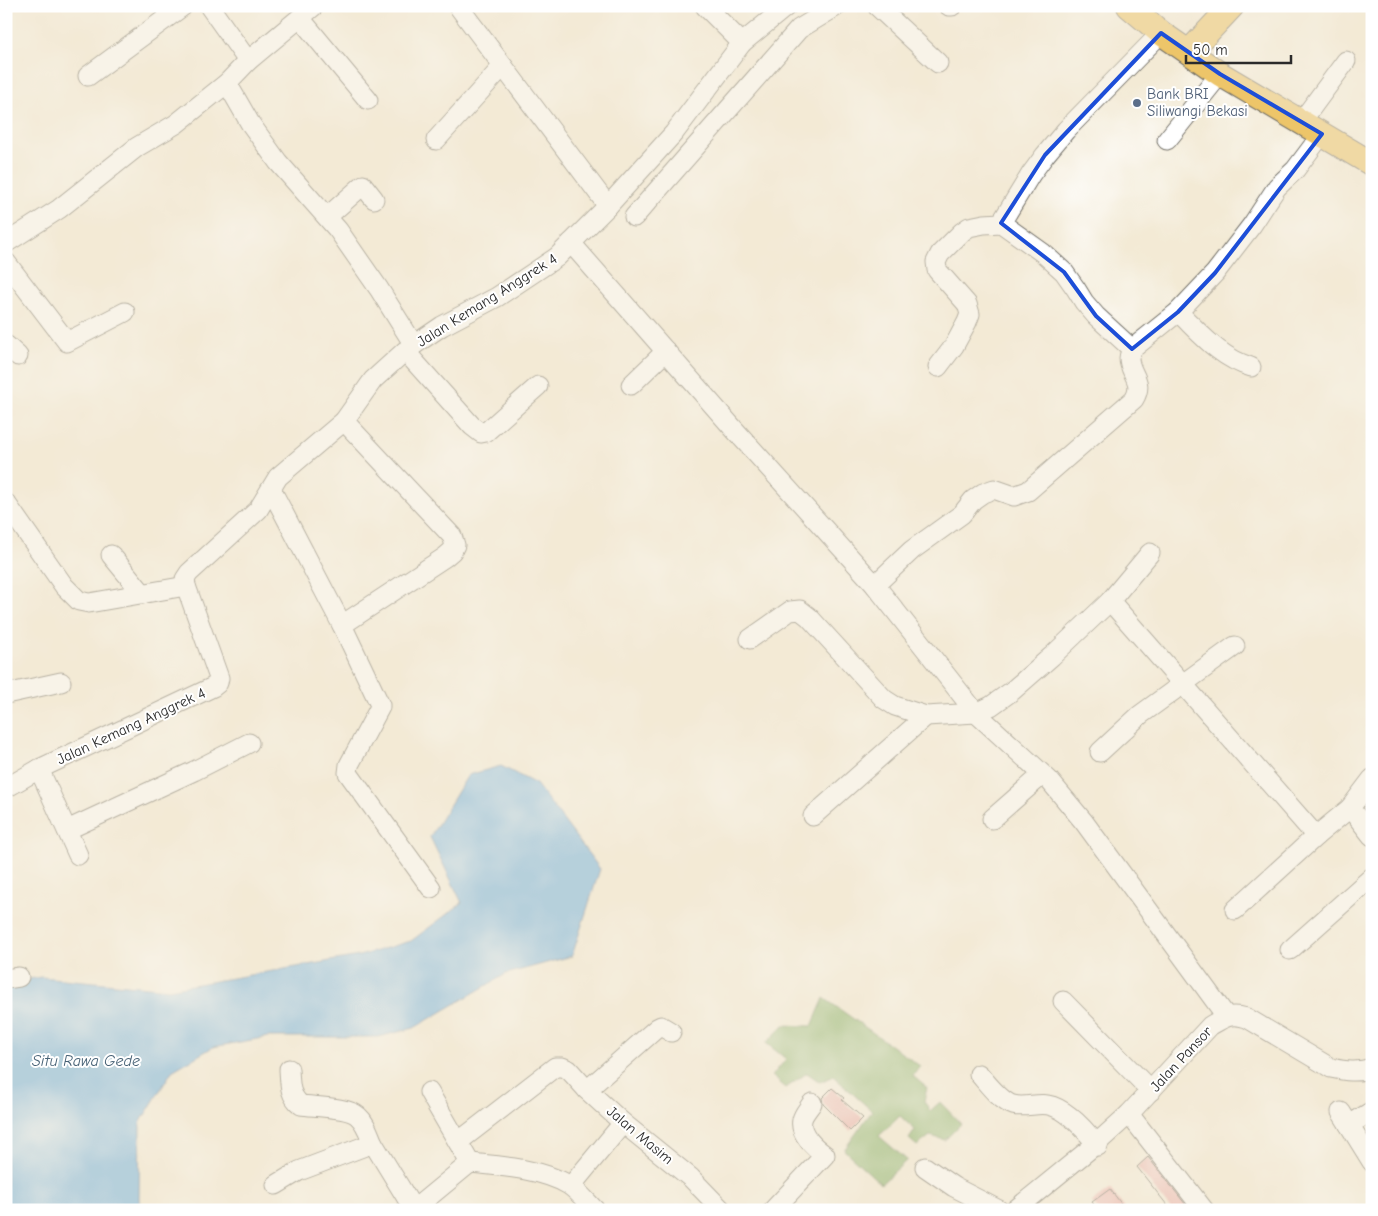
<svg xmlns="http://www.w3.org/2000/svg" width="1378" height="1216" viewBox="0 0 1378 1216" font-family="'Comic Neue',sans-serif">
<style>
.forest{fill:#85b067;stroke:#586e49}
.water{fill:#6eb1e3;stroke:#4c6e87}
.building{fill:#e69a96}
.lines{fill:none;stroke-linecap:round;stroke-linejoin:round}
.minor-casing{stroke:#716e66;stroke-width:21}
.major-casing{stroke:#716e66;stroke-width:26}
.minor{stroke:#fff;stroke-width:19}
.major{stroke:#edc569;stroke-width:24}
.marked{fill:none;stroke:#1d4ed8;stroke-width:4;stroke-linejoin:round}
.service-dot{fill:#5c6f8a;stroke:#fff;stroke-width:2}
.labels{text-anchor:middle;stroke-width:4;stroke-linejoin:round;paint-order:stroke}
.service-label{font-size:15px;fill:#4e5e75;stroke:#fff;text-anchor:start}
.street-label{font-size:15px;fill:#2b2b2b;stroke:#fff}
.water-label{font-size:16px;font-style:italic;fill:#466175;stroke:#fff}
</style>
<rect width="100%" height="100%" fill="#fff"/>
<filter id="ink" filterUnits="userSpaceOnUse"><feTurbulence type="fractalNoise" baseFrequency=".02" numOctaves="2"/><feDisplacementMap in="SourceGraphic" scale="10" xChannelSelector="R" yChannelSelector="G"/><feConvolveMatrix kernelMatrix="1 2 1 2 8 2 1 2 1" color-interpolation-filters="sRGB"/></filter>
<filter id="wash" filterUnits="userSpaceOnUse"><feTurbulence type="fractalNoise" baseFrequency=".0096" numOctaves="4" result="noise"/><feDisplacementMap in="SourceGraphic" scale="20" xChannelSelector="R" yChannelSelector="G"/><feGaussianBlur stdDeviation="1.12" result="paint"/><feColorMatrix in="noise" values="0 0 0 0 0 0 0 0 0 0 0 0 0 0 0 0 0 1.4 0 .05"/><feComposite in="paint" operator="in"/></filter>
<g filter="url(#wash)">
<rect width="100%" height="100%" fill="#f3ead5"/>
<path class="forest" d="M824 998 920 1066 913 1076 927 1088 924 1101 930 1111 940 1102 961 1124 945 1140 930 1136 917 1146 909 1139 915 1130 900 1116 879 1136 907 1160 881 1184 844 1150 872 1111 833 1076 820 1082 807 1073 786 1088 772 1076 786 1059 766 1043 784 1025 812 1026Z"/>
<path class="water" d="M501 766 536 784 600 869 572 956 506 974 414 1028 378 1037H268L213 1047 172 1071 140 1123 139 1199 142 1210H6V983L41 977 169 989 359 956 411 941 462 903 430 837 468 775Z"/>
<g id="blocks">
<g class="building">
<path d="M832 1088 844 1098 842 1100 863 1118 850 1131 823 1104 822 1098Z"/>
<path d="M1148 1157 1190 1210H1171L1137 1167Z"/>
<path d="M1110 1189 1126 1210H1098L1092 1202Z"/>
</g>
</g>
</g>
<g filter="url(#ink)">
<use href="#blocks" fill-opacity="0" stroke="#716e66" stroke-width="1"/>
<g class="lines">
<defs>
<g id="minor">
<path d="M209 6 248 61"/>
<path d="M458 6 608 206"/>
<path d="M705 6 742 43"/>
<path d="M877 6 938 63"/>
<path d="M949 6H952"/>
<path d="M300 18 368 100"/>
<path d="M88 76 183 6"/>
<path d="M227 83 250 123 278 162 338 230 379 289 414 345"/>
<path d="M1301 122 1346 61"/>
<path d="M436 140 503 66"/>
<path d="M1167 140 1220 74"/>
<path d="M327 217 363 185 374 199"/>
<path d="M634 217 799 29 837 6"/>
<path d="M1001 223 1031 174 1045 155 1066 130 1161 33"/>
<path d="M6 243 59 209 137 147 176 124 227 83 248 61 314 6"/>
<path d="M571 243 733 428 875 585 976 713 1049 780 1084 822 1226 1016"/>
<path d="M6 262 67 342 125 312"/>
<path d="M1178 312C1200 333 1220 358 1251 367"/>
<path d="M6 345 18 356"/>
<path d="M405 351 472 426 481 433 486 432 538 386"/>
<path d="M938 367 954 346 967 322 970 314 967 304 937 270 936 262 940 254 962 232 969 227 984 224 1001 223 1043 253 1064 272 1076 289 1084 302 1096 316 1132 349"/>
<path d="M631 385 666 351"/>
<path d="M271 489 342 625 380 705V707L349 765 348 773 431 888"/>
<path d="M6 503 64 586 79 601 89 603 186 586"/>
<path d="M111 555 143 594"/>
<path d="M875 585 912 550 962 514 973 500 983 493 994 489 1014 496 1028 491 1134 399C1145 381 1129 374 1129 358 1129 355 1131 352 1132 349L1178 312 1215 273 1252 225 1277 187 1295 170 1322 134"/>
<path d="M1110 601 1316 836 1350 808 1372 836"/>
<path d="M342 625 445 557 452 551 455 545 452 536 344 421"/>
<path d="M750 639 790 611 800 610 809 617 884 699 895 706 926 716 976 713 991 706 1012 691 1052 656 1110 601 1150 553"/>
<path d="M6 694 61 682"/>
<path d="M1100 752 1140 715 1235 646"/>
<path d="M39 769 78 855"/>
<path d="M6 788 39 769 213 687 218 683 219 678 186 586 185 579 189 573 258 510 278 477 344 421 373 380 405 351 442 326 497 297 557 257 608 206 674 133 742 43 787 6"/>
<path d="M1350 808 1372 779"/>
<path d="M813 816 926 716"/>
<path d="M992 819 1042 775"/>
<path d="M67 830 194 771 249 743"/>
<path d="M1235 910 1316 836"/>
<path d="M1290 950 1372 877"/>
<path d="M6 979 19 977"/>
<path d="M1063 1001 1151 1091"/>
<path d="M289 1069C290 1084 289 1095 301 1105 315 1107 349 1107 358 1116 366 1123 369 1134 373 1143"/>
<path d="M979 1074C988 1084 1000 1101 1013 1105 1024 1108 1037 1103 1048 1105 1066 1108 1087 1132 1098 1146"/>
<path d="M587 1090 657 1028 661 1026 671 1032"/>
<path d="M1341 1112 1372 1162"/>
<path d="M1129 1114 1204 1210"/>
<path d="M1349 1125 1372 1111"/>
<path d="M458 1142 555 1067H562L569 1070 587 1090 623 1123 691 1178 722 1210"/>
<path d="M470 1163C501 1166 542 1169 569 1185 578 1191 587 1202 595 1210"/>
<path d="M925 1167 954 1187 999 1210"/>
<path d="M276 1185 299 1171 373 1143 414 1210"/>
<path d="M571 1186 623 1123"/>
<path d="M413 1210 470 1163 429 1092"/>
<path d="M773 1210 825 1155C815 1148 799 1134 802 1120 803 1114 809 1108 812 1103"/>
<path d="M1015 1210 1096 1144 1129 1114 1210 1026C1225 1017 1229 1013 1247 1018L1331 1068C1345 1071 1358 1073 1372 1068"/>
</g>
<g id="major">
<path d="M1129 6 1161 33 1220 74 1372 164"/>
<path d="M1189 52 1232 6"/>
</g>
</defs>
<use href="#minor" class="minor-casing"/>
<use href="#major" class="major-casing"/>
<use href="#minor" class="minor"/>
<use href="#major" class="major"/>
</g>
</g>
<path d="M0 0H1378V1216H0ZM1161 33 1220 74 1322 134 1215 273 1178 312 1132 349 1096 316 1064 272 1001 223 1045 155Z" fill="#f3ead5" fill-opacity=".55" fill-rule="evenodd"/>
<path class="marked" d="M1161 33 1220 74 1322 134 1215 273 1178 312 1132 349 1096 316 1064 272 1001 223 1045 155Z"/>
<circle class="service-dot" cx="1137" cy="103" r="5"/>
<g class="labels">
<g class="service-label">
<text x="1147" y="99">Bank BRI<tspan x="1147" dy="17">Siliwangi Bekasi</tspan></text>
</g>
<g class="street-label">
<text transform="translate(487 300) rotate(-32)" y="5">Jalan Kemang Anggrek 4</text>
<text transform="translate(131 726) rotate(-25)" y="5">Jalan Kemang Anggrek 4</text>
<text transform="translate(1181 1059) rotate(-47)" y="5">Jalan Pansor</text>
<text transform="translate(640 1135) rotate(40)" y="5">Jalan Masim</text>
</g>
<g class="water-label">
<text x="86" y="1066">Situ Rawa Gede</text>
</g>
</g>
<rect width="1378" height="1216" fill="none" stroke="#fff" stroke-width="25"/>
<path d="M1186 55v8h105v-8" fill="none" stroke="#2b2b2b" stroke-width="2.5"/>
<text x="1193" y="55" font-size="15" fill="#2b2b2b" stroke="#ffffff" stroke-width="4" paint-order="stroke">50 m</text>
</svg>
